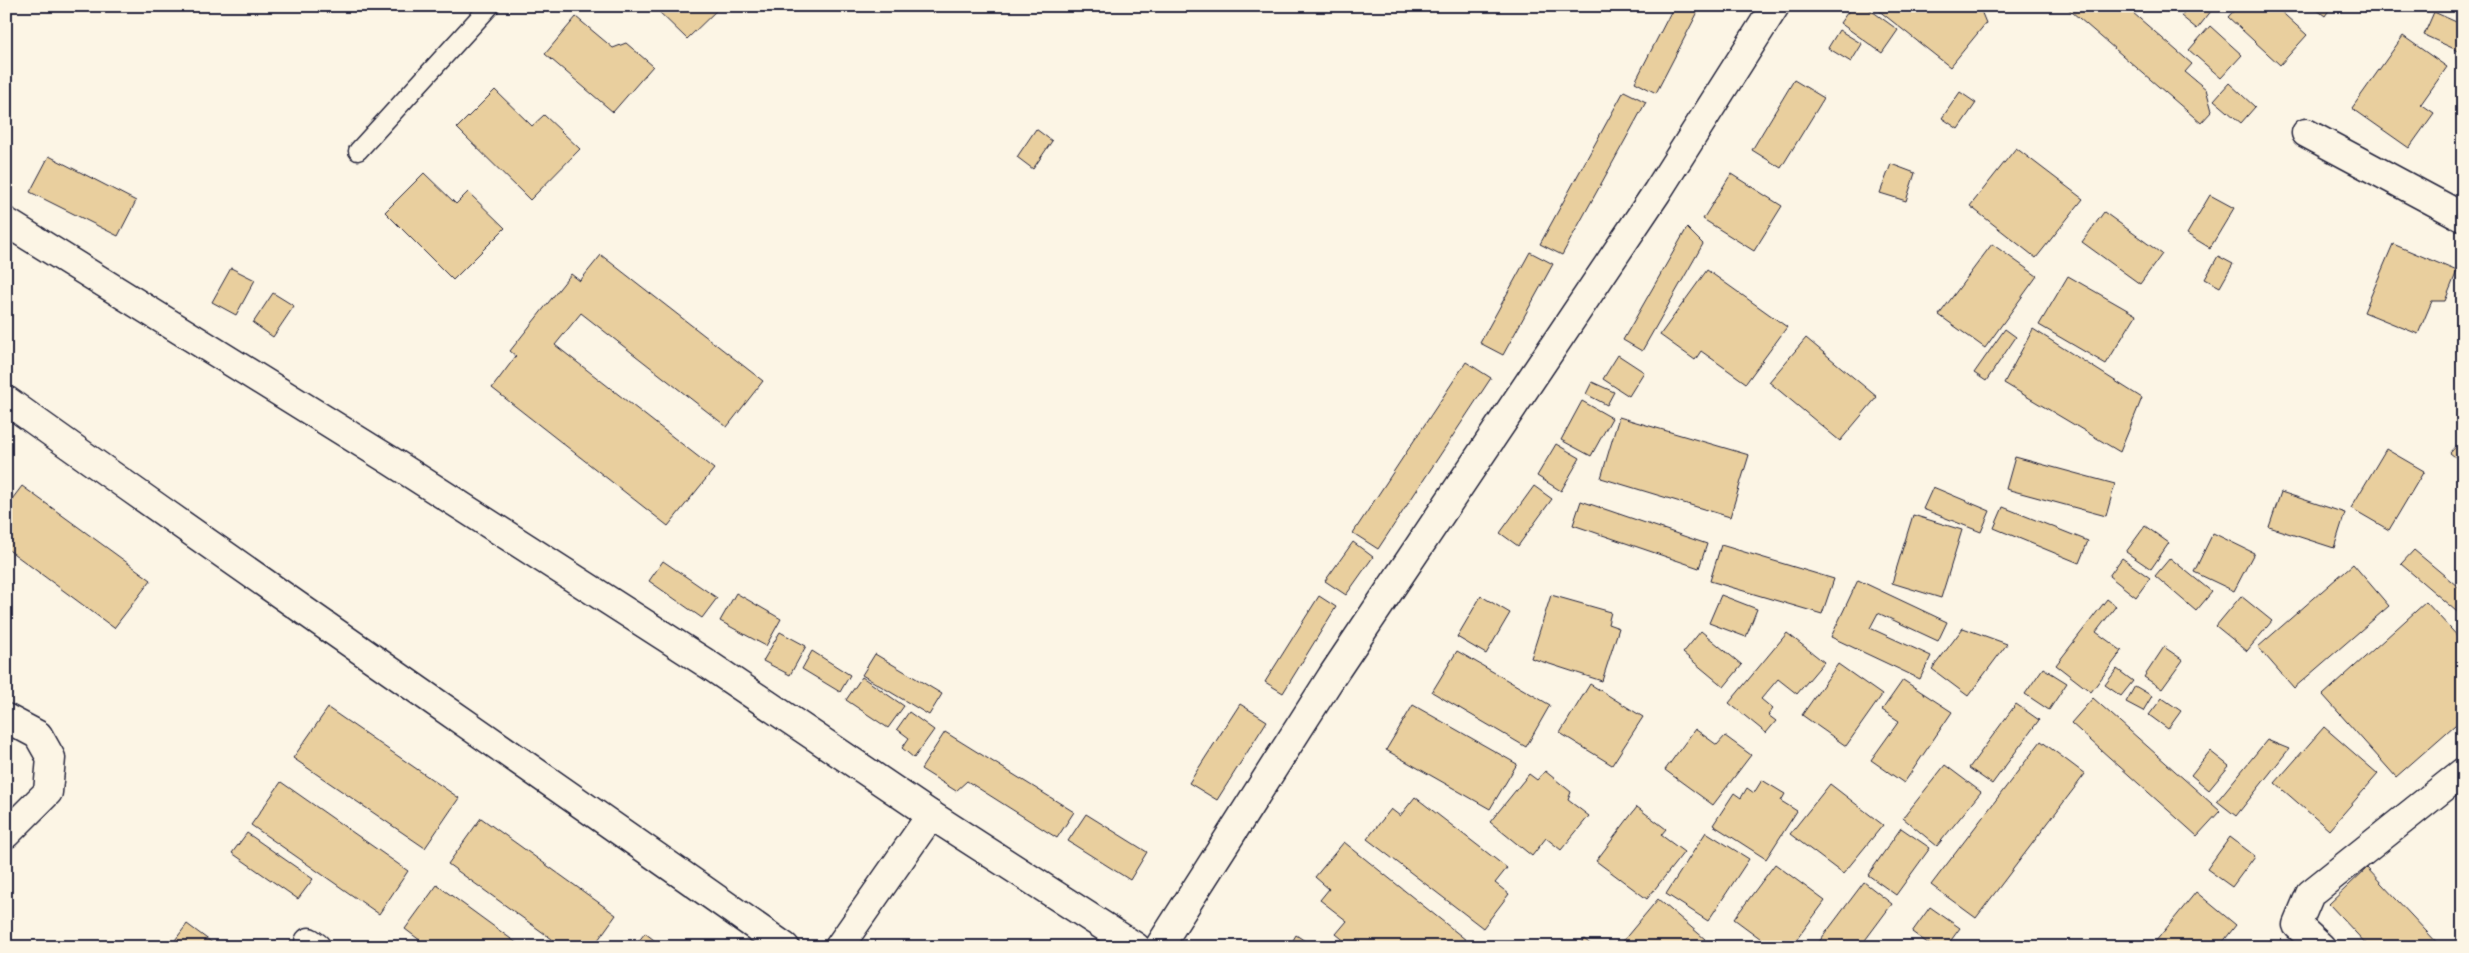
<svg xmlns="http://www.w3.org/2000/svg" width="2469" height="953" viewBox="0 0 2469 953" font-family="'Playpen Sans',sans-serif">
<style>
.building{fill:#e9cf9e;stroke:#22223b}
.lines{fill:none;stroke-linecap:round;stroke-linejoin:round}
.service-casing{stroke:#22223b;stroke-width:21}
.minor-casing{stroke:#22223b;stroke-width:31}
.service{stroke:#fcf5e5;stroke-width:18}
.minor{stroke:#fcf5e5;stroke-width:28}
</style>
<rect width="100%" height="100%" fill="#fcf5e5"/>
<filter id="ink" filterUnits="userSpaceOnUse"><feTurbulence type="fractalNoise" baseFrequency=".02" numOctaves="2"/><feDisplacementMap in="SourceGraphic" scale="10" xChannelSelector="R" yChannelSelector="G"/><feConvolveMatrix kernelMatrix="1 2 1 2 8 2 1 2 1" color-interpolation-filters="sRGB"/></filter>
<g filter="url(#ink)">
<g class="building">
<path d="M653 6H721L687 39Z"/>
<path d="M1674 6H1701L1656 93 1635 82Z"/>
<path d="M1852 6H1865L1898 30 1882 53 1840 23Z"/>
<path d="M1873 6H1979L1986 23 1950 67Z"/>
<path d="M2065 6H2125L2192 64 2185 72 2206 89 2212 111 2201 123Z"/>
<path d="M2189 6H2207L2212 10 2197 29 2181 16Z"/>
<path d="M2238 6H2275L2307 35 2280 65 2228 17Z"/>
<path d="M2312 6H2332L2325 16Z"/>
<path d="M2455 6H2463V12L2454 8Z"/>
<path d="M2434 12 2463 25V61L2458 59 2461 52 2424 35Z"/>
<path d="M576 17 613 48 626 43 653 66 613 112 545 54Z"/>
<path d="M2210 26 2242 55 2221 78 2189 50Z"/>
<path d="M1839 30 1862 44 1851 62 1828 48Z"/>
<path d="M2403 36 2447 67 2421 104 2434 113 2409 148 2352 108Z"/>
<path d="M1794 80 1824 98 1781 168 1752 150Z"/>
<path d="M2229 83 2255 107 2241 123 2214 100Z"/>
<path d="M495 90 532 126 544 115 580 149 530 200 457 128Z"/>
<path d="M1624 91 1646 102 1562 255 1540 244Z"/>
<path d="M1960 92 1976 103 1958 129 1942 118Z"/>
<path d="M1036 129 1052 141 1033 169 1017 157Z"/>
<path d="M2016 148 2083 199 2036 258 1970 206Z"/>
<path d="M49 156 136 201 118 236 30 192Z"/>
<path d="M1891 164 1915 173 1906 201 1880 193Z"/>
<path d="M424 173 456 204 468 192 505 228 453 280 385 212Z"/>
<path d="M1731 174 1782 206 1754 251 1703 219Z"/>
<path d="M2210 195 2234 208 2210 248 2187 234Z"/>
<path d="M2104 212 2162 254 2140 284 2082 242Z"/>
<path d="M1687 228 1703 244 1642 351 1623 340Z"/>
<path d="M1992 244 2037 276 1985 348 1939 315Z"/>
<path d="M2393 244 2457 271 2445 301H2432L2418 334 2364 312Z"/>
<path d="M1530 252 1553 264 1503 355 1480 343Z"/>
<path d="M601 255 763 381 727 427 581 313 555 345 714 469 668 526 492 388 516 356 510 351 571 274 580 281Z"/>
<path d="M2218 256 2233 264 2220 287 2205 279Z"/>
<path d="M231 268 255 280 236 315 212 302Z"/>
<path d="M1707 270 1787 327 1746 383 1701 351 1695 360 1660 335Z"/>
<path d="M2068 276 2136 315 2106 364 2039 325Z"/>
<path d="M273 293 294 306 273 337 253 323Z"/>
<path d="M2005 329 2016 337 1986 381 1974 373Z"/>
<path d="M2033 329 2142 398 2120 452 2004 383Z"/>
<path d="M1806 338 1877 397 1840 441 1769 382Z"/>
<path d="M1618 355 1644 372 1629 396 1603 379Z"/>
<path d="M1466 362 1491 378 1378 549 1353 533Z"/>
<path d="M1592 382 1614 392 1607 405 1586 394Z"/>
<path d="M1582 401 1612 418 1591 456 1561 440Z"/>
<path d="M1619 417 1749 455 1730 517 1601 478Z"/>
<path d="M2463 439V463L2450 453Z"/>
<path d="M1556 444 1580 458 1561 491 1537 476Z"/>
<path d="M2386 449 2424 471 2389 530 2351 508Z"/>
<path d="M2015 457 2115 484 2106 516 2006 489Z"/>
<path d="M22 486 151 580 114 628 6 548V507Z"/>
<path d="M1534 486 1552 499 1518 546 1500 533Z"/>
<path d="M1933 487 1990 511 1981 532 1923 509Z"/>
<path d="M2281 492 2345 513 2334 548 2269 527Z"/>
<path d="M1581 501 1707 544 1699 568 1573 525Z"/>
<path d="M2003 507 2088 541 2079 563 1994 528Z"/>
<path d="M1913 515 1962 530 1941 598 1892 583Z"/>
<path d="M2145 526 2169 543 2151 569 2126 552Z"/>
<path d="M2213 533 2254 553 2234 591 2194 572Z"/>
<path d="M1353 542 1373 557 1346 595 1325 581Z"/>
<path d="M1721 545 1834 579 1822 614 1710 581Z"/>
<path d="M2414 550 2463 591V617L2401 564Z"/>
<path d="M2122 558 2150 578 2136 597 2109 576Z"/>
<path d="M2170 558 2212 592 2196 611 2155 576Z"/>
<path d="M663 561 717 598 702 618 649 581Z"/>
<path d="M2353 564 2389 606 2294 688 2258 647Z"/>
<path d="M1858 580 1947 622 1938 641 1878 613 1870 628 1931 656 1920 679 1831 637Z"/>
<path d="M736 593 781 619 766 646 720 621Z"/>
<path d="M1551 595 1611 612 1608 624 1619 628 1602 681 1531 658Z"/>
<path d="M1721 595 1757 609 1746 637 1709 623Z"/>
<path d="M1319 596 1336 607 1283 693 1265 682Z"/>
<path d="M1481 596 1510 613 1486 654 1457 637Z"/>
<path d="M2241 596 2272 621 2247 651 2216 626Z"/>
<path d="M2107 599 2116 606 2096 632 2122 651 2091 692 2056 665Z"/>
<path d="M2426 602 2463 642V718L2396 777 2323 695Z"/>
<path d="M1963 628 2007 644 1968 696 1932 669Z"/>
<path d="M1701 631 1742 665 1724 687 1683 653Z"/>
<path d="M780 632 806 646 790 675 763 661Z"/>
<path d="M1787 633 1824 662 1797 694 1778 679 1761 699 1773 709 1768 715 1776 721 1766 733 1729 703Z"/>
<path d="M2164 647 2183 660 2162 689 2144 677Z"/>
<path d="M812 651 850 675 840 692 802 669Z"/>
<path d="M1457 651 1550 705 1526 747 1432 692Z"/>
<path d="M875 654 942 694 929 715 862 675Z"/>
<path d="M1838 664 1882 695 1846 746 1802 715Z"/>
<path d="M2043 668 2067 683 2049 710 2025 694Z"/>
<path d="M2117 669 2133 681 2121 696 2105 685Z"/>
<path d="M862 677 904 706 888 728 846 700Z"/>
<path d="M1903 680 1952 712 1904 783 1871 760 1899 721 1882 710Z"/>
<path d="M1590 684 1643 717 1612 765 1560 733Z"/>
<path d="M2135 686 2152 696 2143 711 2126 702Z"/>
<path d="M2093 698 2220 811 2197 836 2071 723Z"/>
<path d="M2162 698 2181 711 2168 729 2149 715Z"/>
<path d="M1240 704 1267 721 1217 800 1189 783Z"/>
<path d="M2016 704 2039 720 1992 784 1969 768Z"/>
<path d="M1413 705 1517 764 1490 809 1386 750Z"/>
<path d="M328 708 459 798 425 848 293 758Z"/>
<path d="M909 712 934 730 914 758 902 748 909 738 897 729Z"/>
<path d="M2324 727 2378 774 2329 830 2275 783Z"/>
<path d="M1695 729 1717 745 1725 736 1751 755 1713 805 1665 770Z"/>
<path d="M945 732 1074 812 1057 838 967 781 956 791 921 769Z"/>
<path d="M2267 740 2289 749 2236 816 2217 801Z"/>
<path d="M2041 741 2085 774 1976 918 1931 885Z"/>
<path d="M2210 751 2229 766 2209 790 2191 775Z"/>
<path d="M1945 765 1981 792 1937 846 1903 818Z"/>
<path d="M1545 771 1571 792 1568 800 1589 816 1561 850 1546 838 1532 856 1490 822 1529 774 1537 780Z"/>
<path d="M1762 780 1785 794 1781 801 1797 811 1766 859 1713 825 1734 793 1741 798 1747 788 1754 793Z"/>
<path d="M281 782 408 871 379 914 251 825Z"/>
<path d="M1830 784 1883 825 1843 874 1790 834Z"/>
<path d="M1415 797 1507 868 1495 883 1509 894 1483 928 1367 839 1391 809 1400 816Z"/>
<path d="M1637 807 1666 829 1661 835 1684 852 1647 899 1596 861Z"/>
<path d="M1086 814 1147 852 1130 880 1068 841Z"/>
<path d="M481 818 616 915 593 947H563L448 864Z"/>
<path d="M1901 828 1930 848 1896 895 1868 875Z"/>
<path d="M1706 832 1749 859 1708 921 1666 894Z"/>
<path d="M247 833 313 879 298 899 232 853Z"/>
<path d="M2230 837 2255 856 2232 887 2207 869Z"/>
<path d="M1344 842 1466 940 1461 947H1352L1336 934 1347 921 1320 900 1329 889 1315 877Z"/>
<path d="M1775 864 1825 901 1791 947H1772L1734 919Z"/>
<path d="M2367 868 2441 947H2369L2329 904Z"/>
<path d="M1864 882 1892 904 1860 947H1815Z"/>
<path d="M437 885 522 947H429L405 929Z"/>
<path d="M2196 892 2236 925 2219 947H2151Z"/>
<path d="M1658 899 1705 939 1698 947H1618Z"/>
<path d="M1930 907 1960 928 1946 947H1933L1912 932Z"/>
<path d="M187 924 218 947H170Z"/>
<path d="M645 933 663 947H634Z"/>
<path d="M1296 935 1314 947H1289Z"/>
<path d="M1584 939 1594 947H1578Z"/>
</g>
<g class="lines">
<defs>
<path id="service" d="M358 151 490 6"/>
<g id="minor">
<path d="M2306 133 2463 217"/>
<path d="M6 222 391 461 709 665 931 815 1136 947"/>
<path d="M6 400C264 585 526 764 785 947"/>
<path d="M6 718 38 735 51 758 48 792 6 834"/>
<path d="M309 942 316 947"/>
<path d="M839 947 931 815"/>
<path d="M1159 947 1332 676 1657 192 1775 6"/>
<path d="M2321 947 2297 925 2310 894 2463 772"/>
</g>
</defs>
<use href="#service" class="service-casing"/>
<use href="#minor" class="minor-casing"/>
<use href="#service" class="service"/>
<use href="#minor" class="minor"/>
</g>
</g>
<rect width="2469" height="953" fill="none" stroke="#fcf5e5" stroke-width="25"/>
<rect x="12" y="12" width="2444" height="928" fill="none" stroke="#22223b" stroke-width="2" filter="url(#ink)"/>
</svg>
